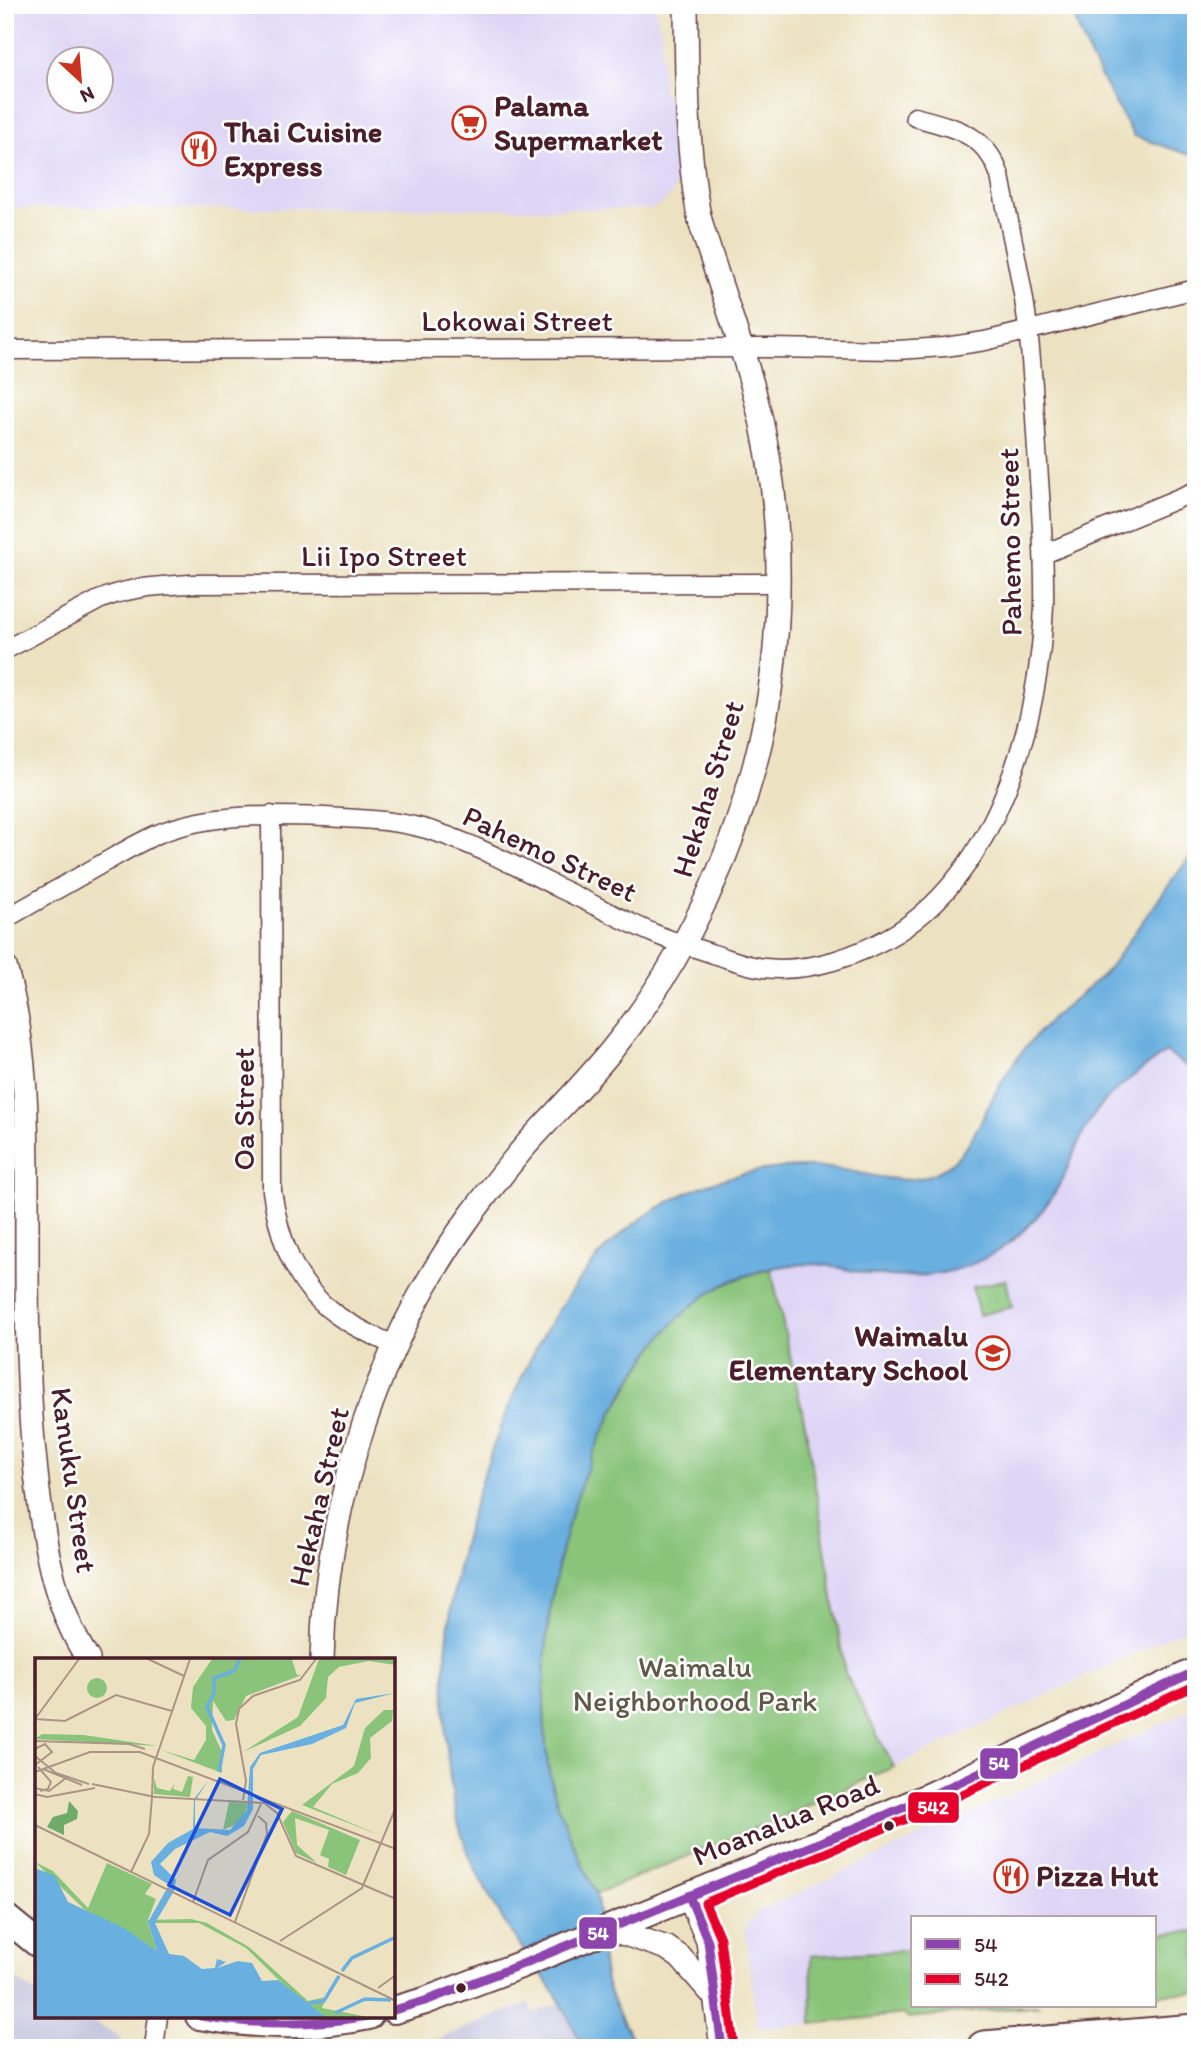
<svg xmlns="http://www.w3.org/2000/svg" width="1201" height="2053" viewBox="0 0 1201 2053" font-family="Itim,sans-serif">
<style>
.built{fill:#ded5f5;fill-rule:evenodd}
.industrial{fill:#c3c1db}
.green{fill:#89c47a;stroke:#6a7252;stroke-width:2}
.water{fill:#69afdf;stroke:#5a6785;stroke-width:2}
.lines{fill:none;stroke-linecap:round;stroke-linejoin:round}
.minor-casing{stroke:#623c42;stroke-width:21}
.tertiary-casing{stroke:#623c42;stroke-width:26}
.secondary-casing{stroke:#623c42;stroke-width:30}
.motorway-casing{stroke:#623c42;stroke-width:37}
.minor{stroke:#fff;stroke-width:18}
.tertiary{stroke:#fff;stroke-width:23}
.secondary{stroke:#fff;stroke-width:26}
.motorway{stroke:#fff;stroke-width:33}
.bus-1-casing{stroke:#fff;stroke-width:14}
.bus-2-casing{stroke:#fff;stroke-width:14}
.bus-1{stroke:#8e44ad;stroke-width:9}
.bus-2{stroke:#e4002b;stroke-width:9}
.bus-dot{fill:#4a1f2b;stroke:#fff;stroke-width:2.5}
.labels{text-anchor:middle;stroke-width:5;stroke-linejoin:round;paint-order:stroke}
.poi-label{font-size:30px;font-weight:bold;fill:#4a1f2b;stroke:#fff;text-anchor:start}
.street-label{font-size:30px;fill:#4a1f2b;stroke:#fff}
.park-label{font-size:30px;fill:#605947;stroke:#fff}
.inset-river{fill:none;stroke:#69afdf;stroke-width:3.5}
.inset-road{fill:none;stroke:#ab9485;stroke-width:2}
.view{fill:#1d4ed8;fill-opacity:0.15;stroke:#1d4ed8;stroke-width:3.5}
.inset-edge{fill:none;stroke:#4a1f2b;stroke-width:3.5}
.line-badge{stroke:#fff;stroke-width:2.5}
.badge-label{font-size:19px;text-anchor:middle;font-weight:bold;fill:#fff}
</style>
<rect width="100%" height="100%" fill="#fff"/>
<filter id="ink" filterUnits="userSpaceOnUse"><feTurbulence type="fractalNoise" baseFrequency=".0143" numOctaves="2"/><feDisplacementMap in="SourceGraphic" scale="14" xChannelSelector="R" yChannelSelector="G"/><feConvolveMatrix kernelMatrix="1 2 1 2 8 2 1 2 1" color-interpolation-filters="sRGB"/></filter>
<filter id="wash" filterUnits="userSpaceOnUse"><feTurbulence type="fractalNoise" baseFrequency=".00686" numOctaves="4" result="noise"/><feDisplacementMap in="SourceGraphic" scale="28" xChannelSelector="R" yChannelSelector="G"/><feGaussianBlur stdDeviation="1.57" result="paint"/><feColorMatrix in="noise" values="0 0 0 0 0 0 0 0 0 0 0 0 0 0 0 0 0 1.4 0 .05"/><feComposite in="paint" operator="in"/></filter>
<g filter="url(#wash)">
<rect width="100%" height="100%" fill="#ece2c1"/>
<g class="built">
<path d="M5 5H651L656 11 661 31 663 92 672 106 677 179 675 189 663 204 651 209 5 208ZM60 60H102V102H60Z"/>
<path d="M1166 1052 1196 1073V1624L894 1767 845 1673 806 1429 771 1269 812 1264 833 1266 884 1276 908 1278 998 1251 1017 1237 1034 1220 1063 1179 1083 1132 1105 1102 1116 1090Z"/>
<path d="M1196 1708V1931L1154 1934V1918H912V1950L812 1957V2024L758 2028 745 1929 747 1923 758 1912Z"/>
</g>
<g class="industrial">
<path d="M5 1973 37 1993V2016H79L117 2034 125 2048H5Z"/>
<path d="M529 2003 534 2013 561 2003 583 2048H407L433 2041Z"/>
</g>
<g class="green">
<path d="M771 1269 806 1429 845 1673 894 1767 766 1824 595 1894C577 1852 554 1811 548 1765 533 1633 562 1488 634 1377 652 1348 671 1321 698 1300 720 1284 746 1275 771 1269Z"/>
<path d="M1006 1280 1012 1307 979 1315 972 1287Z"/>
<path d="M1196 1931V1992L1154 1995V1934Z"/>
<path d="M912 1950V2006H1040L907 2018 904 2014 812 2024 811 1956Z"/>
</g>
<g class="water">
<path d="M1073 5H1196V157L1134 136C1119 109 1072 32 1073 5Z"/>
<path d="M1196 849V1073L1166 1052C1140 1071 1112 1089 1093 1116 1080 1135 1073 1157 1063 1178 1048 1207 1026 1232 999 1250 959 1276 911 1281 865 1273 847 1270 830 1264 811 1264 786 1264 759 1270 736 1279 691 1298 662 1332 636 1372 564 1486 532 1631 548 1765 553 1800 568 1831 582 1863 586 1873 593 1884 596 1895 603 1924 599 1956 607 1985 613 2005 627 2028 636 2048H583C576 2033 569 2017 561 2003 546 1977 525 1954 509 1929 492 1902 474 1871 464 1841 454 1814 451 1787 448 1760 435 1644 460 1528 503 1421 526 1362 556 1305 598 1257 621 1230 652 1210 684 1194 728 1173 780 1164 829 1168 868 1171 904 1191 941 1170 974 1151 982 1113 1001 1083 1016 1057 1036 1033 1058 1013 1075 998 1093 986 1108 969 1120 954 1130 938 1142 922 1159 898 1178 873 1196 849Z"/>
</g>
</g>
<g filter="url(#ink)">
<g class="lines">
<defs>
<g id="minor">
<path d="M5 350 768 348 897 350 945 347 985 341 1196 289"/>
<path d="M1044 554 1196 491"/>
<path d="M5 650 99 600C128 587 157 586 189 584L777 583"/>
<path d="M271 815 272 1191C279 1238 294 1284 334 1313 352 1327 375 1336 395 1346"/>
<path d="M5 919C38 900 72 881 105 862 123 852 141 841 160 833 212 813 271 815 325 817 364 819 402 820 439 833 480 847 520 868 559 888 591 903 622 920 655 934 673 942 694 947 713 954 730 959 746 966 764 968 810 973 859 956 898 932 999 867 1040 719 1044 605 1045 558 1041 511 1038 464 1034 411 1033 358 1025 306 1018 262 1008 219 1000 176 986 133 954 128 915 117"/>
<path d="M154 2048 158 2016"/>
</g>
<g id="tertiary">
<path d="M5 967C28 1046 27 1127 27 1208 27 1297 26 1385 36 1473 43 1538 52 1603 88 1659"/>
<path d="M322 1659C325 1505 380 1339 471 1215 489 1191 507 1167 527 1144 555 1113 585 1083 611 1051 680 966 727 870 755 764 786 645 786 511 754 391 743 351 729 311 716 271 710 252 702 231 698 211 686 144 687 73 686 5"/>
<path d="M689 1896 708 1941 722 2048"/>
<path d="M610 1929 667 1948 680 1957 716 1998"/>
</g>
<g id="secondary">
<path d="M5 1917 37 1943"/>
<path d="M394 2010 425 2001 520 1965 858 1827 923 1799 1196 1671"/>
<path d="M199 2016C256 2026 312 2028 369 2016"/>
</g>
<path id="motorway" d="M984 2048 1196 2031"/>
</defs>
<use href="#minor" class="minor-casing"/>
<use href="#tertiary" class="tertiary-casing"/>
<use href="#secondary" class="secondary-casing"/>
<use href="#motorway" class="motorway-casing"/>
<use href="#minor" class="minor"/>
<use href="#tertiary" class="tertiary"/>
<use href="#secondary" class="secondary"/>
<use href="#motorway" class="motorway"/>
<defs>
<g id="bus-1">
<path d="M689 1896 708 1941 722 2048"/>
<path d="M394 2010 425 2001 520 1965 858 1827 923 1799 1196 1671"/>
<path d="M201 2016C257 2025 311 2026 368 2016"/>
</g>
<path id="bus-2" d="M734 2046 720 1938 705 1903 928 1810 1196 1685"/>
</defs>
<use href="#bus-1" class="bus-1-casing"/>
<use href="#bus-2" class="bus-2-casing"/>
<use href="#bus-1" class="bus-1"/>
<use href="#bus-2" class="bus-2"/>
</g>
</g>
<defs>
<symbol id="supermarket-ring" viewBox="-11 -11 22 22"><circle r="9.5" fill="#fff" stroke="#c8321e" stroke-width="1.5"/><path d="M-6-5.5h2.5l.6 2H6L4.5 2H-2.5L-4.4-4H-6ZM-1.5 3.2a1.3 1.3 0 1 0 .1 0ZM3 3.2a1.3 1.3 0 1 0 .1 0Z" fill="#c8321e"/></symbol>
<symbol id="restaurant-ring" viewBox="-11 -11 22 22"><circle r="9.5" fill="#fff" stroke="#c8321e" stroke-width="1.5"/><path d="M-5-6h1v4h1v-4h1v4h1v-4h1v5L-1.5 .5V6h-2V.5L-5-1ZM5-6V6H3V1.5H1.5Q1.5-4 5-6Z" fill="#c8321e"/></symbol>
<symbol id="school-ring" viewBox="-11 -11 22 22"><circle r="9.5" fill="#fff" stroke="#c8321e" stroke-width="1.5"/><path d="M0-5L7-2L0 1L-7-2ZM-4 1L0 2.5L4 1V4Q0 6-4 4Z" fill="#c8321e"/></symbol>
</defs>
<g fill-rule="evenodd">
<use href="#supermarket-ring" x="450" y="104" width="38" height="38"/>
<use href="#restaurant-ring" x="180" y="130" width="38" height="38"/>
<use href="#school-ring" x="974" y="1334" width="38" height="38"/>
<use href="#restaurant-ring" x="992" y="1857" width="38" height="38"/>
</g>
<g class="bus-dot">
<circle cx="889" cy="1826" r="6"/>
<circle cx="461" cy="1988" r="6"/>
</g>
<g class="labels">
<g class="poi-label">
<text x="494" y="116">Palama<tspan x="494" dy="34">Supermarket</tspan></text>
<text x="224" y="142">Thai Cuisine<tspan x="224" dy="34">Express</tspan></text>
<text x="968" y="1346" text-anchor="end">Waimalu<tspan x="968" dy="34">Elementary School</tspan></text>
<text x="1036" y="1886">Pizza Hut</text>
</g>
<g class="street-label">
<text x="517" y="331">Lokowai Street</text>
<text transform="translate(1010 542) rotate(-91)" y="10">Pahemo Street</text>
<text x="384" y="566">Lii Ipo Street</text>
<text transform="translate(708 789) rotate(-73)" y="10">Hekaha Street</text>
<text transform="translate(550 854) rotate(25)" y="10">Pahemo Street</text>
<text transform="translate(244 1109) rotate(-90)" y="10">Oa Street</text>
<text transform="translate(74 1480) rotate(82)" y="10">Kanuku Street</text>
<text transform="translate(319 1497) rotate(-77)" y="10">Hekaha Street</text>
<text transform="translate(786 1820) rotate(-22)" y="10">Moanalua Road</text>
</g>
<g class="park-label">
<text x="695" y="1677">Waimalu<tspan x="695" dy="34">Neighborhood Park</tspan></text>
</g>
</g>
<g transform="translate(35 1658)">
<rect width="360" height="360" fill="#ece2c1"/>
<path d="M177 1H261L257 2 262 17H267L211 38 199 62 191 63 178 43 177 72 187 94V115L126 92 159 102 171 82V68L156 50 158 29ZM284 1H360V7L334 3 304 9 293 19 291 40 265 68 208 94 263 59ZM52 30a10 10 0 1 1 20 0a10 10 0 1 1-20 0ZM349 52H358L357 63 335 80 336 100 323 115 297 126 278 149 347 178 267 147 319 108 330 70ZM7 76 49 77 123 88 0 81ZM153 118 158 119 155 139 119 136V120L122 130 135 133 140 125 138 131 147 134ZM194 144 212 145V150L204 165 188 172ZM257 153 325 182 311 217 293 209 294 201 285 197 294 172 260 160 262 187 282 205 261 195 248 164ZM0 204 18 213 53 250 72 205 117 226 110 236 121 241 113 262 156 261 172 265 214 289 273 343 291 339 287 350 338 360H291L255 333 211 290 164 265H113L122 293 49 251Z" fill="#89c47a"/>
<path d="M34 143 43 153 42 161 29 167V177L12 169 18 159 32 155Z" fill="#6eaa6a"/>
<path d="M360 35 320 45 311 70 277 86 226 97 218 111V151L209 168 192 178 175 174 140 191 125 206 141 222 139 233 120 265 134 296 149 298 167 311 180 310 182 301 191 304 182 310 203 303 217 305 227 323 243 322 292 360H0V210L20 218 33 244 89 270 122 293 113 264 134 227 119 217 116 204 133 185 158 171 159 141 173 123 160 143V170L195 172 212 152 215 109 225 95 308 67 321 41Z" fill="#69afdf"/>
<path class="inset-river" d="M184 114 189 87 172 49 179 35V20L199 13 205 1M307 313 317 300 361 279M274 345 289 343 304 318M300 355 330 341 356 342"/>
<path class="inset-road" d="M113 1 149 18M0 61 30 63 81 37 137 53M0 61 44 1M0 83 94 86 110 91M0 91 10 86 17 94 0 107M0 98 21 115 54 126M3 109 16 124 13 131 5 133M8 111 47 127M0 114 55 94H105L361 191M57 126 120 139 229 145 242 155 261 198 361 241M0 130 14 133 31 120M0 136 12 139 60 130M117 139 118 109 155 1M208 142 211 123 201 66 204 51 218 38 265 22 281 1M0 167 361 343M96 214 114 176 117 139M158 244 173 202 213 174 226 146M200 264 232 176 231 165 223 158M245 283 327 230 361 149M343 330 361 317"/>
<path class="view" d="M185 121 247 151 195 257 134 227Z"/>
<rect width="360" height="360" class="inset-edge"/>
</g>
<g class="line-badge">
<rect x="979" y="1747" width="40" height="33" rx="7" fill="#8e44ad"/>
<rect x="907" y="1791" width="53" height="33" rx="7" fill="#e4002b"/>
<rect x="578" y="1916" width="40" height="34" rx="7" fill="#8e44ad"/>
</g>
<g class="badge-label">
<text x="999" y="1770">54</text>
<text x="933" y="1814">542</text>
<text x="598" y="1940">54</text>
</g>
<rect width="1201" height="2053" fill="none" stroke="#fff" stroke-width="28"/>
<rect x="911" y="1916" width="245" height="91" fill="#ffffff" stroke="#b7a5aa" stroke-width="2"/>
<rect x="925" y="1939" width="35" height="10" fill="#8e44ad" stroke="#b7a5aa" stroke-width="2"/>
<text x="974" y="1952" font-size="21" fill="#4a1f2b">54</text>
<rect x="925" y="1974" width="35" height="10" fill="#e4002b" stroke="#b7a5aa" stroke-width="2"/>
<text x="974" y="1986" font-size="21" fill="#4a1f2b">542</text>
<g transform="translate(80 80) rotate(154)"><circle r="33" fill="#ffffff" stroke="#b7a5aa" stroke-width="2"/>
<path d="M0-5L12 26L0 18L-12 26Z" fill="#c8321e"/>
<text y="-10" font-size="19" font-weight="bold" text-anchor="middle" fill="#4a1f2b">N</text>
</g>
</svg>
